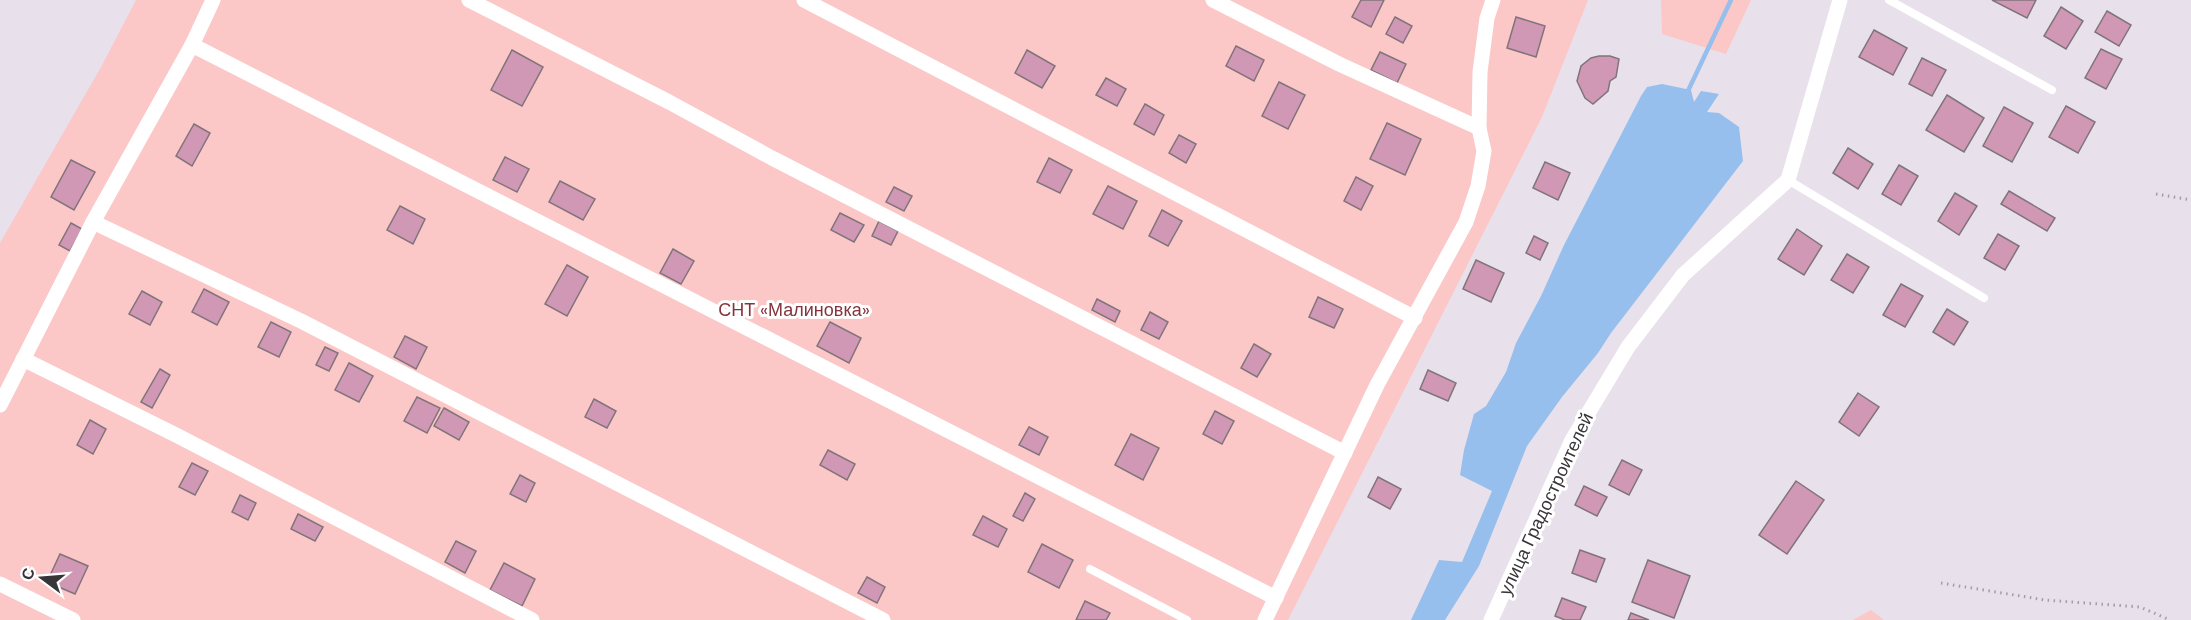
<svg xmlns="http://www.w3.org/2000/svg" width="2191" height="620" viewBox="0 0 2191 620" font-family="'DM Sans',sans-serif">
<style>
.green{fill:#fbc7c7}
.water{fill:#96bfed}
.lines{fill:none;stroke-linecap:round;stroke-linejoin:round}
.stream{stroke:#96bfed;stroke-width:4.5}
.building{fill:#d198b6;stroke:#80747a;stroke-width:1.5}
.path{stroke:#a39da6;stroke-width:3;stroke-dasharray:1.5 4.5;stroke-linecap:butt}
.lane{stroke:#fff;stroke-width:8}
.street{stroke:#fff;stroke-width:15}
.labels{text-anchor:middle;stroke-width:6;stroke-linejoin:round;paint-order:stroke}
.park-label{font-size:18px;fill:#84343c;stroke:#fff}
.street-label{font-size:18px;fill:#383539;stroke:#fff}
</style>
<rect width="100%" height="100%" fill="#e8e1ec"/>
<g class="green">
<path d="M136 0H1588L1542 117 1288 620H0V243L101 67Z"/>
<path d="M1661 0H1751L1726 54 1662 34Z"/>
<path d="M1871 610 1884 620H1853Z"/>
</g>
<path class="water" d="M1662 84 1691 90 1694 102 1701 91 1719 94 1707 112 1719 113 1739 127 1743 161 1611 333 1598 353 1562 397 1527 446 1479 566 1445 620H1411L1439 560 1462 562 1492 491 1460 475 1464 450 1474 414 1486 406 1506 372 1516 343 1541 296 1564 245 1641 96 1647 87Z"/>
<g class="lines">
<path class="stream" d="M1687 93 1731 0"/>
</g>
<g class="building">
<path d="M1361 0H1384L1371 27 1352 17Z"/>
<path d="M1992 0H2036L2027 18Z"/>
<path d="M2061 7 2083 21 2066 49 2044 36Z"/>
<path d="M2107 11 2131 25 2119 46 2095 32Z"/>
<path d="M1395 17 1412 26 1403 43 1386 34Z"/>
<path d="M1516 17 1545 26 1536 57 1507 48Z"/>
<path d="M1874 30 1907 48 1893 75 1859 57Z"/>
<path d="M1236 46 1264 60 1254 81 1226 66Z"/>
<path d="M2101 49 2122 59 2106 89 2085 78Z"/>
<path d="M512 50 543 67 522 106 491 90Z"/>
<path d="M1027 50 1055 66 1042 88 1015 73Z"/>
<path d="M1380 52 1406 64 1397 83 1371 70Z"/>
<path d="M1599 56H1610L1619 59 1616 77 1610 81 1608 91 1593 104 1585 98 1577 81 1581 66 1591 58Z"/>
<path d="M1922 58 1946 70 1932 96 1909 84Z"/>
<path d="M1106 78 1126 89 1117 106 1096 95Z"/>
<path d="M1279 82 1305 95 1288 129 1262 116Z"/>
<path d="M1947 95 1984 118 1964 152 1926 130Z"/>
<path d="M1145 104 1164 115 1154 135 1134 124Z"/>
<path d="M2066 106 2095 122 2078 153 2049 137Z"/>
<path d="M2004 107 2033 123 2012 162 1983 146Z"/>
<path d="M1387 123 1421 139 1405 175 1370 159Z"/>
<path d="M194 124 210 133 192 166 176 156Z"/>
<path d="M1179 135 1196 144 1186 163 1169 153Z"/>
<path d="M1848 148 1873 164 1858 189 1833 173Z"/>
<path d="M505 157 529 169 517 192 493 180Z"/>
<path d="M1049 158 1072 170 1060 193 1037 182Z"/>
<path d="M71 160 95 172 74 210 51 197Z"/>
<path d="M1545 162 1570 173 1558 200 1533 188Z"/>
<path d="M1899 165 1918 176 1901 205 1882 194Z"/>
<path d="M1356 177 1373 186 1361 210 1344 201Z"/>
<path d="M560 181 595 199 583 220 549 202Z"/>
<path d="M1108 186 1137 201 1123 229 1093 214Z"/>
<path d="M894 187 912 196 904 211 886 202Z"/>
<path d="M2009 191 2055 218 2047 231 2001 204Z"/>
<path d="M1955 193 1977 206 1959 235 1938 221Z"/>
<path d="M400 206 425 219 413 244 387 230Z"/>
<path d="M1162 210 1182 221 1168 246 1149 236Z"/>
<path d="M840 213 864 225 854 242 831 230Z"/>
<path d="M879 221 898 231 891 245 872 236Z"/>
<path d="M71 223 82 229 70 251 59 245Z"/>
<path d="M1797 229 1822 246 1804 275 1778 259Z"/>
<path d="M1998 234 2019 246 2005 270 1984 258Z"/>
<path d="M1534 236 1548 243 1540 260 1526 253Z"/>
<path d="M673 249 694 261 681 284 660 273Z"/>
<path d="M1847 254 1869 267 1853 293 1831 280Z"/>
<path d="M1476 260 1504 273 1491 302 1463 289Z"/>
<path d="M567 265 588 277 567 316 545 304Z"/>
<path d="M1901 284 1923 296 1905 327 1883 315Z"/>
<path d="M204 289 229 302 217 325 192 312Z"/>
<path d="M142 291 162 302 150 325 129 314Z"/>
<path d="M1318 297 1343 309 1334 328 1309 317Z"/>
<path d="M1097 299 1120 311 1115 322 1092 310Z"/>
<path d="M1947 309 1968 322 1954 345 1933 332Z"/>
<path d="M1150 312 1168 322 1159 339 1141 330Z"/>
<path d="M271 322 291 332 279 357 258 347Z"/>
<path d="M830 322 861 338 849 363 817 346Z"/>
<path d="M405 336 427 347 416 369 394 357Z"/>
<path d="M1254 344 1271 354 1257 377 1241 368Z"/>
<path d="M325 347 338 353 329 371 316 365Z"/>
<path d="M349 363 373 376 359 402 335 390Z"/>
<path d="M160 369 170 375 152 408 141 402Z"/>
<path d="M1428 370 1456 383 1448 401 1420 389Z"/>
<path d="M1858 393 1879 407 1859 436 1839 422Z"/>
<path d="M417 397 440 408 427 433 404 421Z"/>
<path d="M594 399 616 411 607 428 585 417Z"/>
<path d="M444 408 469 422 459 440 434 426Z"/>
<path d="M1215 411 1234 421 1222 444 1203 434Z"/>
<path d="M90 420 106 429 93 454 77 445Z"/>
<path d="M1029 427 1048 437 1039 455 1019 445Z"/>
<path d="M1131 434 1159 448 1143 480 1115 465Z"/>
<path d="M828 450 855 464 847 480 820 465Z"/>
<path d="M1622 460 1642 470 1629 495 1609 485Z"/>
<path d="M192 463 208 471 195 495 179 487Z"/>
<path d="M520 475 535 483 526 502 510 494Z"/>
<path d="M1378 477 1401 489 1390 509 1368 497Z"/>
<path d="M1796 481 1824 500 1787 554 1759 535Z"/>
<path d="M1584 486 1607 497 1597 516 1575 505Z"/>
<path d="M1025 493 1035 499 1023 521 1013 516Z"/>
<path d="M240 495 256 503 248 520 232 512Z"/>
<path d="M298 514 323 527 315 541 291 529Z"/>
<path d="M983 516 1007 529 998 547 973 535Z"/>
<path d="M456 541 476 551 465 573 445 562Z"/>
<path d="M1042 544 1073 560 1059 588 1028 572Z"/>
<path d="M1580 550 1605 559 1596 582 1572 573Z"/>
<path d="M60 554 88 566 75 594 47 582Z"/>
<path d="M1648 560 1690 576 1674 618 1632 602Z"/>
<path d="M504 563 535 579 522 606 490 590Z"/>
<path d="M867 577 885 587 877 603 858 593Z"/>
<path d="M1562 598 1586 607 1580 620H1565L1555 616Z"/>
<path d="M1085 601 1110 613 1106 620H1076Z"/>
<path d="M1631 613 1649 620H1628Z"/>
</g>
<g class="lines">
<g class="path">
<path d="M2156 194 2191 200"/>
<path d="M1941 583 2045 600 2140 607 2170 620"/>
</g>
<g class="lane">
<path d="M1889 0 2052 90"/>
<path d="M1788 180 1984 298"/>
<path d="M1090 569 1187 620"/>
</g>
<g class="street">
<path d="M469 0 669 102 772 158 1345 453"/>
<path d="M804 0 1415 318"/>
<path d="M1213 0 1339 64 1479 128"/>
<path d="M192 45 1276 598"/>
<path d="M93 222 301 321 883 620"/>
<path d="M23 359 176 435 532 620"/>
<path d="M0 405 93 222 192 45 213 0"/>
<path d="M0 584 73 620"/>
<path d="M1265 620 1377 385 1466 222 1478 186 1484 151 1479 128 1480 72 1487 18 1493 0"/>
<path d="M1491 620 1572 440 1628 347 1683 275 1788 180 1840 0"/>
</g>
</g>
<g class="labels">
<g class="park-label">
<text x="794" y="316">СНТ «Малиновка»</text>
</g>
<g class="street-label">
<text transform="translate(1546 504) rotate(-65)" y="6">улица Градостроителей</text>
</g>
</g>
<g transform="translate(42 578) rotate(286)" stroke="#ffffff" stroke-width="4.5" paint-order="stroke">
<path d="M0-4.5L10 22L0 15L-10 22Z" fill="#383539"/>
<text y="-9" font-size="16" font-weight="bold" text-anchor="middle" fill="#383539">С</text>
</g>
</svg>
